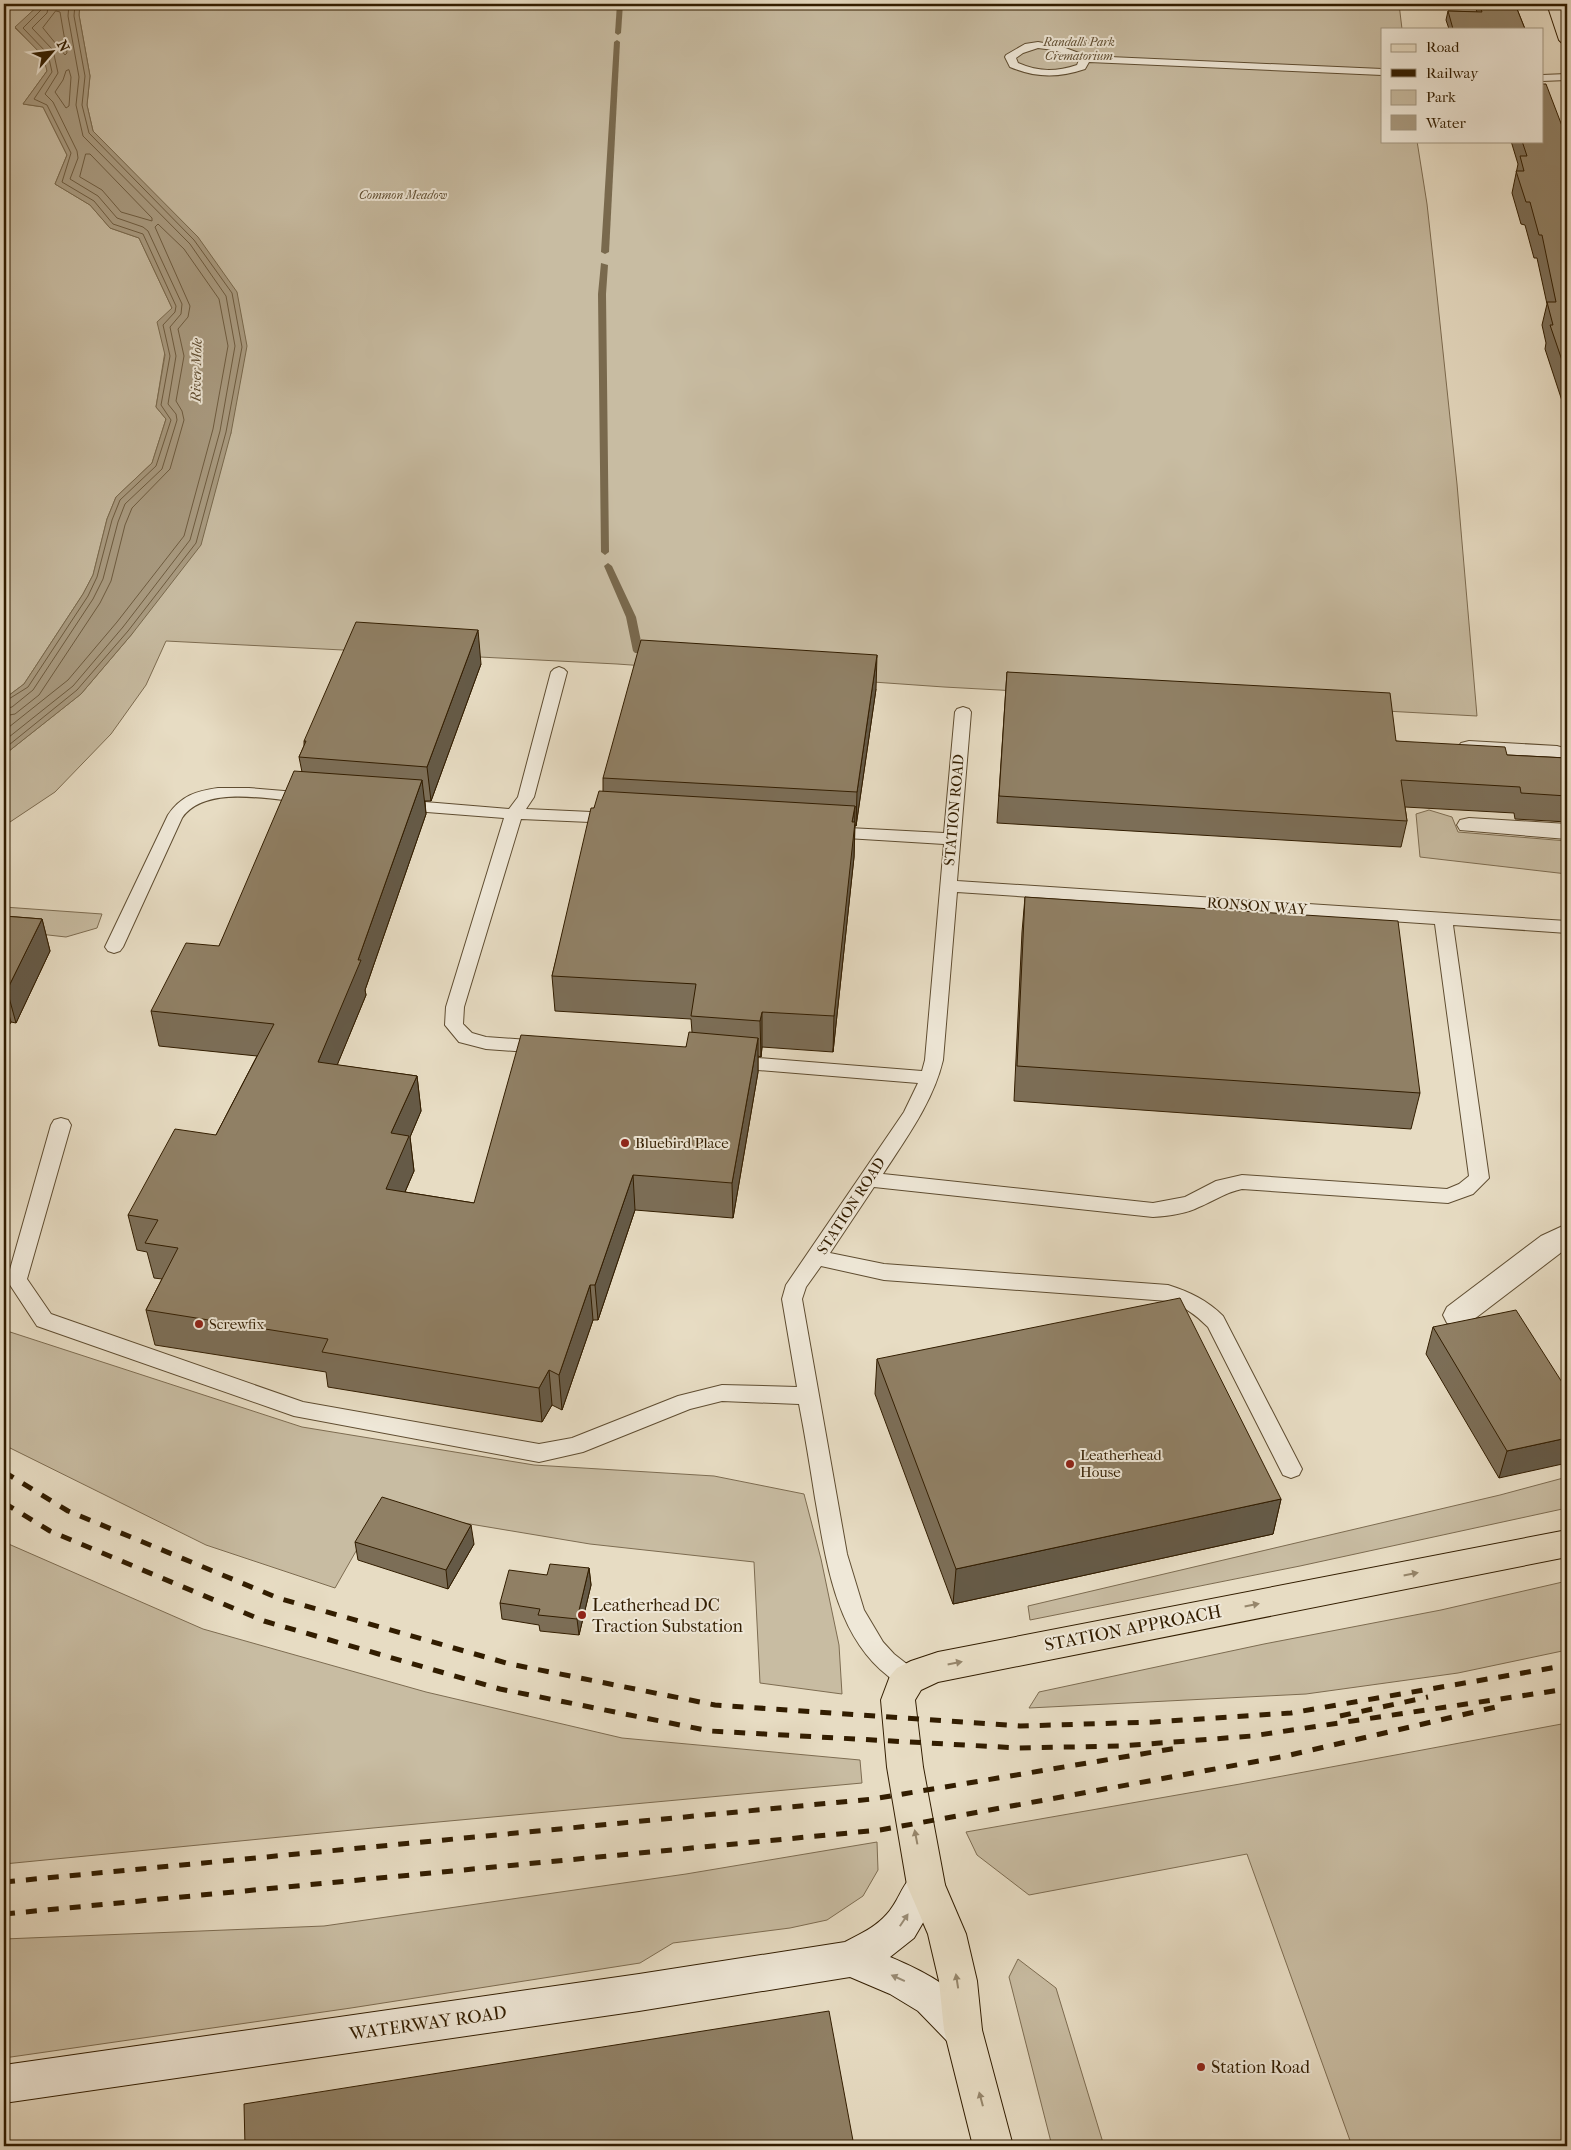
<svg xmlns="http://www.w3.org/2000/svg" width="1571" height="2150" viewBox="0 0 1571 2150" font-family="'IM FELL French Canon',serif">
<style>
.green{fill:#c8bca2;stroke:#7d6c51}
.water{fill:#a99b81;stroke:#79694d}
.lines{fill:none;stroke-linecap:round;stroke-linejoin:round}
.shore{stroke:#6e5c40;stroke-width:1}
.stream{fill:#79694d;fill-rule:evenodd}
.lane-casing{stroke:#5f4d31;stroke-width:2}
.street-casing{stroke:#5f4d31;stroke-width:2}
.secondary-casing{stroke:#321d00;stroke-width:2}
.primary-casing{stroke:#321d00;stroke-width:2}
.lane{fill:#efe8d8;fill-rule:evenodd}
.street{fill:#efe8d8;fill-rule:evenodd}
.secondary{fill:#efe8d8;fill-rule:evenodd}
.primary{fill:#e7dcc3;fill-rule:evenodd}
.rail{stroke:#321d00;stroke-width:5;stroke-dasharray:11 11;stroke-linecap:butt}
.wall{fill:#7c6e57;stroke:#321d00}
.shaded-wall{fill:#655a47;stroke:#321d00}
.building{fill:#908065;stroke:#321d00}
.oneway{fill:#96866b}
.oneway2{fill:#9a8d77}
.poi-dot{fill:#8f2418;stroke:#efe8d8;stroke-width:2}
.labels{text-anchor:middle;stroke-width:4;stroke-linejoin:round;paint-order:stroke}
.far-park-label{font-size:12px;font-style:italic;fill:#5f4d31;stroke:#efe8d8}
.far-water-label{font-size:14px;font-style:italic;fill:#5c492d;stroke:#efe8d8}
.street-label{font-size:15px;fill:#321d00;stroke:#efe8d8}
.poi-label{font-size:15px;fill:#321d00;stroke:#efe8d8;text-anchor:start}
.near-poi-label{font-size:18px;fill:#321d00;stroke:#efe8d8;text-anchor:start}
.near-street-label{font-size:18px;fill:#321d00;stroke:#efe8d8}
</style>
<rect width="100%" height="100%" fill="#e7dcc3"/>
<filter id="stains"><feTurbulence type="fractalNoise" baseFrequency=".004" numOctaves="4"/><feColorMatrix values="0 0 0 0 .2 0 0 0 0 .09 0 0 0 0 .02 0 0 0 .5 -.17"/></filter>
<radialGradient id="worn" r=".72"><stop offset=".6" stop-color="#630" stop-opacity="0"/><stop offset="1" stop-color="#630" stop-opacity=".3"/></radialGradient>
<g class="green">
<path d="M4 4H40L15 28 45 57 47 71 23 104 43 107 67 155 55 184 90 205 110 228 139 238 172 308 156 407 166 419 152 463 116 497 107 519 93 575 83 594 24 684 4 699Z"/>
<path d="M80 4H1399L1402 29H1382V141H1417L1427 204 1435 276 1457 484 1477 716 944 687 617 664 166 641 146 685 111 734 55 792 4 826V755L81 694 132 634 231 433 134 173 93 131 87 105 90 76 79 15Z"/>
<path d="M1429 810 1452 817 1458 832 1567 841V874L1420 857 1416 814Z"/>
<path d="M4 907 102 914 97 928 66 937 4 930Z"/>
<path d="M4 1330 302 1427 534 1465 714 1476 804 1494 821 1559 839 1645 842 1694 760 1683 754 1562 590 1544 380 1509 335 1588 206 1545 4 1445Z"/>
<path d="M1567 1477V1508L1300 1566 1030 1620 1028 1606 1500 1495Z"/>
<path d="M4 1542 203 1629 426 1692 622 1738 860 1760 862 1783 373 1828 4 1864Z"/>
<path d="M1567 1581V1650L1458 1673 1306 1694 1029 1708 1039 1692 1264 1644 1441 1610Z"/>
<path d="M1567 1723V2146H1352L1247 1854 1029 1895 977 1855 966 1832 1240 1784Z"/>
<path d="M877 1842 878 1870 863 1896 827 1920 790 1928 673 1943 640 1963 351 2008 4 2058V1939L324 1926 686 1874Z"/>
<path d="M1018 1959 1056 1988 1104 2146H1052L1009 1977Z"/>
</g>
<path class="water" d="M40 4H80L79 15 90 76 87 105 93 131 198 237 237 292 247 346 231 433 201 545 132 634 81 694 4 755V699L24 684 83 594 93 575 107 519 116 497 152 463 166 419 156 407 165 355 157 322 172 308 139 238 110 228 90 205 55 184 67 155 43 107 23 104 47 71 43 56 15 27Z"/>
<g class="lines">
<g class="shore">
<path d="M56 11 60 12 67 53 65 55 43 28Z"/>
<path d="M69 70 71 77 69 106 66 108 55 92 63 80 66 71Z"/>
<path d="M86 154H90L152 218V221L121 212 102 190 80 177Z"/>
<path d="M4 702 28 687 88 596 97 577 112 520 120 500 156 466 171 420 161 405 170 356 163 325 175 312 176 306 143 234 113 224 94 201 62 182 71 153 47 105 34 99 52 72 48 54 23 28 42 9 43 4"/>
<path d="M4 709 12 707 33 690 93 599 103 579 118 522 125 504 162 469 177 420 176 414 168 404 176 356 170 327 181 314 182 304 148 231 143 227 117 218 98 196 70 179 78 158 77 151 53 102 45 94 58 73 53 50 32 28 47 13 49 4"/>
<path d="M4 716 15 714 39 695 100 603 111 581 125 525 132 508 170 469 184 420 182 411 176 401 184 356 178 329 188 317 190 306 155 227 158 224 184 249 219 299 228 346 213 429 184 536 117 622 68 680 4 731"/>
<path d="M4 741 73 686 123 627 190 540 220 431 235 346 226 296 190 244 83 136 76 105 79 77 68 16 69 4"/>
<path d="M4 749 77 690 128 631 196 543 226 432 242 347 232 293 194 240 89 133 82 105 85 76 74 16 75 4"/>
</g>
<g class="stream">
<path d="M617 4H623L621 33 618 35 615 33Z"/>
<path d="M617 40 620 42 609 252 605 254 601 252 614 42Z"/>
<path d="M601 263 608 265 606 294 609 552 605 555 601 552 598 294Z"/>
<path d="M608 563 612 566 636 617 643 651 641 653H635L633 651 626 617 604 566Z"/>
</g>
<defs>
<g id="lane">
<path d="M1038 42 1060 46 1087 56 1382 69V75L1089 62 1085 69C1059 78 1036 78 1010 67L1005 57 1006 55 1025 44ZM1038 48 1054 50 1079 60 1077 65C1056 72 1038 72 1018 63L1016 58 1023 53Z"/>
<path d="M1567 74V80L1542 81V75Z"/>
<path d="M559 667 564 669 567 672 534 797 526 809 613 813 619 814 621 818 619 822 613 823 521 819 464 1007 463 1024 472 1033 486 1037 543 1041 550 1043 552 1047 550 1051 543 1053 486 1049 459 1042 445 1025 446 1007 504 818 401 810 395 809 393 805 395 801 401 800 509 809 518 797 551 672 554 669Z"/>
<path d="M963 707 969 709 971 712 957 881 1567 921V933L1453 925 1489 1178 1473 1194 1448 1203 1242 1189C1226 1192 1214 1201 1199 1207 1185 1214 1168 1216 1153 1217L874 1187 830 1253 884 1264 1168 1285C1190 1292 1207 1300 1223 1316L1302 1469 1299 1475 1291 1478 1283 1475 1208 1327C1196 1315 1184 1306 1168 1301L884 1280 821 1266 806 1287 802 1299 847 1554 864 1610 883 1642 894 1654 917 1672 921 1679 917 1686C904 1691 898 1684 888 1676 835 1635 826 1559 815 1498 810 1466 805 1435 799 1404L722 1401 690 1409 583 1452 539 1462 294 1416 37 1326 10 1285 7 1280 51 1125 54 1120 61 1118 68 1120 71 1125 27 1279 51 1314 303 1402 539 1444 572 1438 678 1396 722 1385 797 1387 782 1299 786 1285 904 1112 918 1083 733 1068 726 1066 724 1062 726 1058 733 1056 922 1071 925 1060 944 844 830 837 824 836 822 832 824 828 830 827 944 833 955 712 957 709ZM957 892 1435 924 1469 1176 1459 1184 1447 1189 1242 1175 1216 1181 1185 1197 1153 1203 883 1174C907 1137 933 1102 943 1060Z"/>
<path d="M218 788H249L308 793 314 794 316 798 314 802 308 803C273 800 205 784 182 818L123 947 120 951 114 953 108 951 105 947 168 815C181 796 196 791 218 788Z"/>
</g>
<g id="street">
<path d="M1469 741 1557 746 1567 749V763L1555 760 1461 753 1457 748 1461 743Z"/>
<path d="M1469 818 1567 824V839L1460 830 1457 825 1460 820Z"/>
<path d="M1567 1224V1248L1469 1323 1458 1326 1447 1323 1443 1315 1447 1307 1541 1236Z"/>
</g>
<path id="secondary" d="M926 1868 939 1873 945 1885 914 1938 890 1957C926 1972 966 1992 982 2030L977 2043 963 2049 949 2043 918 2011 890 1994 850 1977 639 2011 4 2103V2065L639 1974 845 1942C860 1934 876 1927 887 1914 903 1896 901 1878 926 1868Z"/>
<g id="primary">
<path d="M1547 4H1561L1567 20V45L1562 43 1559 40Z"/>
<path d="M1567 1530V1557L938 1682 921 1690 915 1700 923 1767 945 1885 966 1934 977 1981 982 2030 1013 2146H973L944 2030 939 1981 928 1934 907 1885 887 1767 881 1700 890 1676 897 1668 911 1661 938 1652Z"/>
</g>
</defs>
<use href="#lane" class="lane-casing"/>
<use href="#street" class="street-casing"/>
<use href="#secondary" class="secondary-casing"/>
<use href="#primary" class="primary-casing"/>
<use href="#lane" class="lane"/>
<use href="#street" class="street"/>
<use href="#secondary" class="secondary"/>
<use href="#primary" class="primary"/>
<g class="rail">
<path d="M4 1472 68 1511 278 1598 510 1664 715 1705 1020 1726 1154 1722 1291 1713 1563 1666"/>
<path d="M4 1503 50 1531 264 1621 500 1689 710 1731 1019 1748 1121 1746 1252 1736 1567 1689"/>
<path d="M1340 1716 1428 1697"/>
<path d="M4 1882 873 1799 1183 1747"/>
<path d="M4 1914 880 1830 1286 1756 1500 1706"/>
</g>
</g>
<g class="wall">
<path d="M1474 4H1515L1525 29H1449L1446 20 1448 11 1477 12Z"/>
<path d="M1567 139V416L1545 349 1546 343 1542 325 1547 304 1537 258H1534L1525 225 1521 224 1512 193 1518 164 1511 141H1542Z"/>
<path d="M481 664 431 801H425L426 814 365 990 366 995 337 1065 417 1076 421 1111 410 1137 414 1171 405 1192 474 1203 686 1047 692 1032 691 1019 555 1011 552 976 594 808 603 791V778L876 689 856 826H855L854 857 833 1052 762 1047 761 1057 758 1056V1072L733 1218 635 1210 598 1320H593L562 1410 552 1405 542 1422 328 1387 326 1372 155 1345 146 1310 162 1279 154 1278 147 1252 137 1250 128 1215 216 1135 257 1056 159 1046 151 1011 219 946 302 772 299 757 304 746V741Z"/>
<path d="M1007 672 1396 741 1507 755 1567 758V822L1515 819 1514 813 1405 807 1407 821 1401 847 997 823Z"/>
<path d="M1025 897 1420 1093 1411 1129 1014 1101 1022 932Z"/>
<path d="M4 916 42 919 50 951 16 1023 11 1022 4 1034Z"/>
<path d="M1433 1327 1567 1390 1499 1478 1426 1354Z"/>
<path d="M877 1359 1281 1499 1273 1534 953 1604 875 1394Z"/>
<path d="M355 1542 474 1544 448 1589 358 1560Z"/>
<path d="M589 1568 591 1585 579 1635 540 1631 539 1625 502 1619 500 1603 547 1575Z"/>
</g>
<g class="shaded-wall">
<path d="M478 630 481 664 431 801 427 767Z"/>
<path d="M877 655 876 689 856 826 857 792Z"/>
<path d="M422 780 426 814 365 990 366 995 324 1097 318 1062 358 960Z"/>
<path d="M855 806 854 857 833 1052 834 1016 852 822Z"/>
<path d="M42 919 50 951 16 1023 7 990Z"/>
<path d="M4 997 11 1022 4 1034Z"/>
<path d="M762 1012V1047L761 1057 760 1021Z"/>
<path d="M758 1038V1072L733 1218 732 1183Z"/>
<path d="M417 1076 421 1111 410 1137 414 1171 391 1224 386 1189 391 1133Z"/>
<path d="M633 1175 635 1210 598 1320 595 1285Z"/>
<path d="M590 1285 593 1320 562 1410 559 1375Z"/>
<path d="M549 1370 552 1405 542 1422 539 1388Z"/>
<path d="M1567 1438V1463L1499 1478 1507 1451Z"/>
<path d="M1281 1499 1273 1534 953 1604 956 1569Z"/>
<path d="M471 1525 474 1544 448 1589 446 1570Z"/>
<path d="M589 1568 591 1585 579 1635 577 1619Z"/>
</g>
<g class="building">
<path d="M1479 4H1515L1525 29H1453L1448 11 1482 12Z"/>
<path d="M1542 84H1546L1567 139V375L1550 325H1553L1547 302H1556L1542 235H1539L1530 202H1526L1516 171H1524L1520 156H1527L1522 141H1542Z"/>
<path d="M356 622 478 630 427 767 299 757 306 741H304Z"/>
<path d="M641 640 877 655 857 792 603 778Z"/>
<path d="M1007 672 1390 693 1396 741 1505 747 1507 755 1567 758V796L1521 793 1520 787 1401 780 1407 821 999 796Z"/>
<path d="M294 771 422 780 358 960H361L318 1062 417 1076 391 1133 409 1136 386 1189 474 1203 521 1035 686 1047 689 1032 758 1038 732 1183 633 1175 595 1285H590L559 1375 549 1370 539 1388 322 1352 328 1339 146 1310 178 1248 145 1243 158 1220 128 1215 175 1129 216 1135 274 1024 151 1011 186 943 219 946Z"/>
<path d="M599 791 855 806 852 822H855L834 1016 762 1012 760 1021 691 1016 696 984 552 976 591 808H594Z"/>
<path d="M1025 897 1398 921 1420 1093 1017 1066Z"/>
<path d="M4 916 42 919 7 990H4Z"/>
<path d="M1180 1298 1281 1499 956 1569 877 1359Z"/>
<path d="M1516 1310 1567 1390V1438L1507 1451 1433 1327Z"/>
<path d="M382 1497 471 1525 446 1570 355 1542Z"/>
<path d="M550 1564 589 1568 577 1619 538 1615 540 1609 500 1603 509 1570 547 1575Z"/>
<path d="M829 2011 854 2146H245L244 2104Z"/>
</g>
<defs><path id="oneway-solid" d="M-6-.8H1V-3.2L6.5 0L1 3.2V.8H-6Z" transform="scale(1.25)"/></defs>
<g class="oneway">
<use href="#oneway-solid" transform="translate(1411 1574) rotate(-11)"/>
<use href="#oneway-solid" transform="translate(1252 1605) rotate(-11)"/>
<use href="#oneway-solid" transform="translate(955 1663) rotate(-11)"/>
<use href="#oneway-solid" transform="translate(916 1837) rotate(-101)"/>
<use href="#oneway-solid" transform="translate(957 1981) rotate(-99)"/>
<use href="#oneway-solid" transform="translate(981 2099) rotate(-105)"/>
</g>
<g class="oneway2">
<use href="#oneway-solid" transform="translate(904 1920) rotate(-56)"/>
<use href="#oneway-solid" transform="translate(898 1978) rotate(-156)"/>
</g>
<g class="poi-dot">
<circle cx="625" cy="1143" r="5"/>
<circle cx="199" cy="1324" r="5"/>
<circle cx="1070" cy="1464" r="5"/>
<circle cx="582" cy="1615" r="5"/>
<circle cx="1201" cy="2067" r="5"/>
</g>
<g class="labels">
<g class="far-park-label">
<text x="1079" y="46">Randalls Park<tspan x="1079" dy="14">Crematorium</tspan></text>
<text x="403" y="199">Common Meadow</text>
</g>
<g class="far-water-label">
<text transform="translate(196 370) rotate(-89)" y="5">River Mole</text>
</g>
<g class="street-label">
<text transform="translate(954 810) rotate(-85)" y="5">STATION ROAD</text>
<text transform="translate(1257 906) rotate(4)" y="5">RONSON WAY</text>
<text transform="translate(851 1206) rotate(-57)" y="5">STATION ROAD</text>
</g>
<g class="poi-label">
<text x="635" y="1148">Bluebird Place</text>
<text x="209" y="1329">Screwfix</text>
<text x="1080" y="1460">Leatherhead<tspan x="1080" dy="17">House</tspan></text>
</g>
<g class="near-poi-label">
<text x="592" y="1611">Leatherhead DC<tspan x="592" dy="21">Traction Substation</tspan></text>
<text x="1211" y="2073">Station Road</text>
</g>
<g class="near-street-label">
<text transform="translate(1133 1628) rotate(-11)" y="6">STATION APPROACH</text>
<text transform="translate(428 2023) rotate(-8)" y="6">WATERWAY ROAD</text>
</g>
</g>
<rect width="1571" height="2150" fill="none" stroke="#e7dcc3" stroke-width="20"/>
<rect x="5" y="5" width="1561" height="2140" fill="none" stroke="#321d00" stroke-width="2.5"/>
<rect x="10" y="10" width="1551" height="2130" fill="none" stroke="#321d00"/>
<rect x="1381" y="28" width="162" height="115" fill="#efe8d8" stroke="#a39782"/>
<rect x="1391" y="44" width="25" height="8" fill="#e7dcc3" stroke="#a39782"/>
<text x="1426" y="52" font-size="15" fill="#321d00">Road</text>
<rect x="1391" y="69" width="25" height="8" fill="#321d00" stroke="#a39782"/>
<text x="1426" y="78" font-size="15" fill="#321d00">Railway</text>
<rect x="1391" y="90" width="25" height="15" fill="#c8bca2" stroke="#a39782"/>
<text x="1426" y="102" font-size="15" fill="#321d00">Park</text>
<rect x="1391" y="115" width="25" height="15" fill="#a99b81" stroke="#a39782"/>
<text x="1426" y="128" font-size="15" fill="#321d00">Water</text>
<g transform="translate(52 52) rotate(62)" stroke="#efe8d8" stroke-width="4" paint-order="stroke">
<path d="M0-4L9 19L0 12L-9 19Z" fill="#321d00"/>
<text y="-8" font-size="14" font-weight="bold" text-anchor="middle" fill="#321d00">N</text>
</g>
<rect width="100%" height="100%" filter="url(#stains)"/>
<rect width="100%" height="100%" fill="url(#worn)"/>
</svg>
